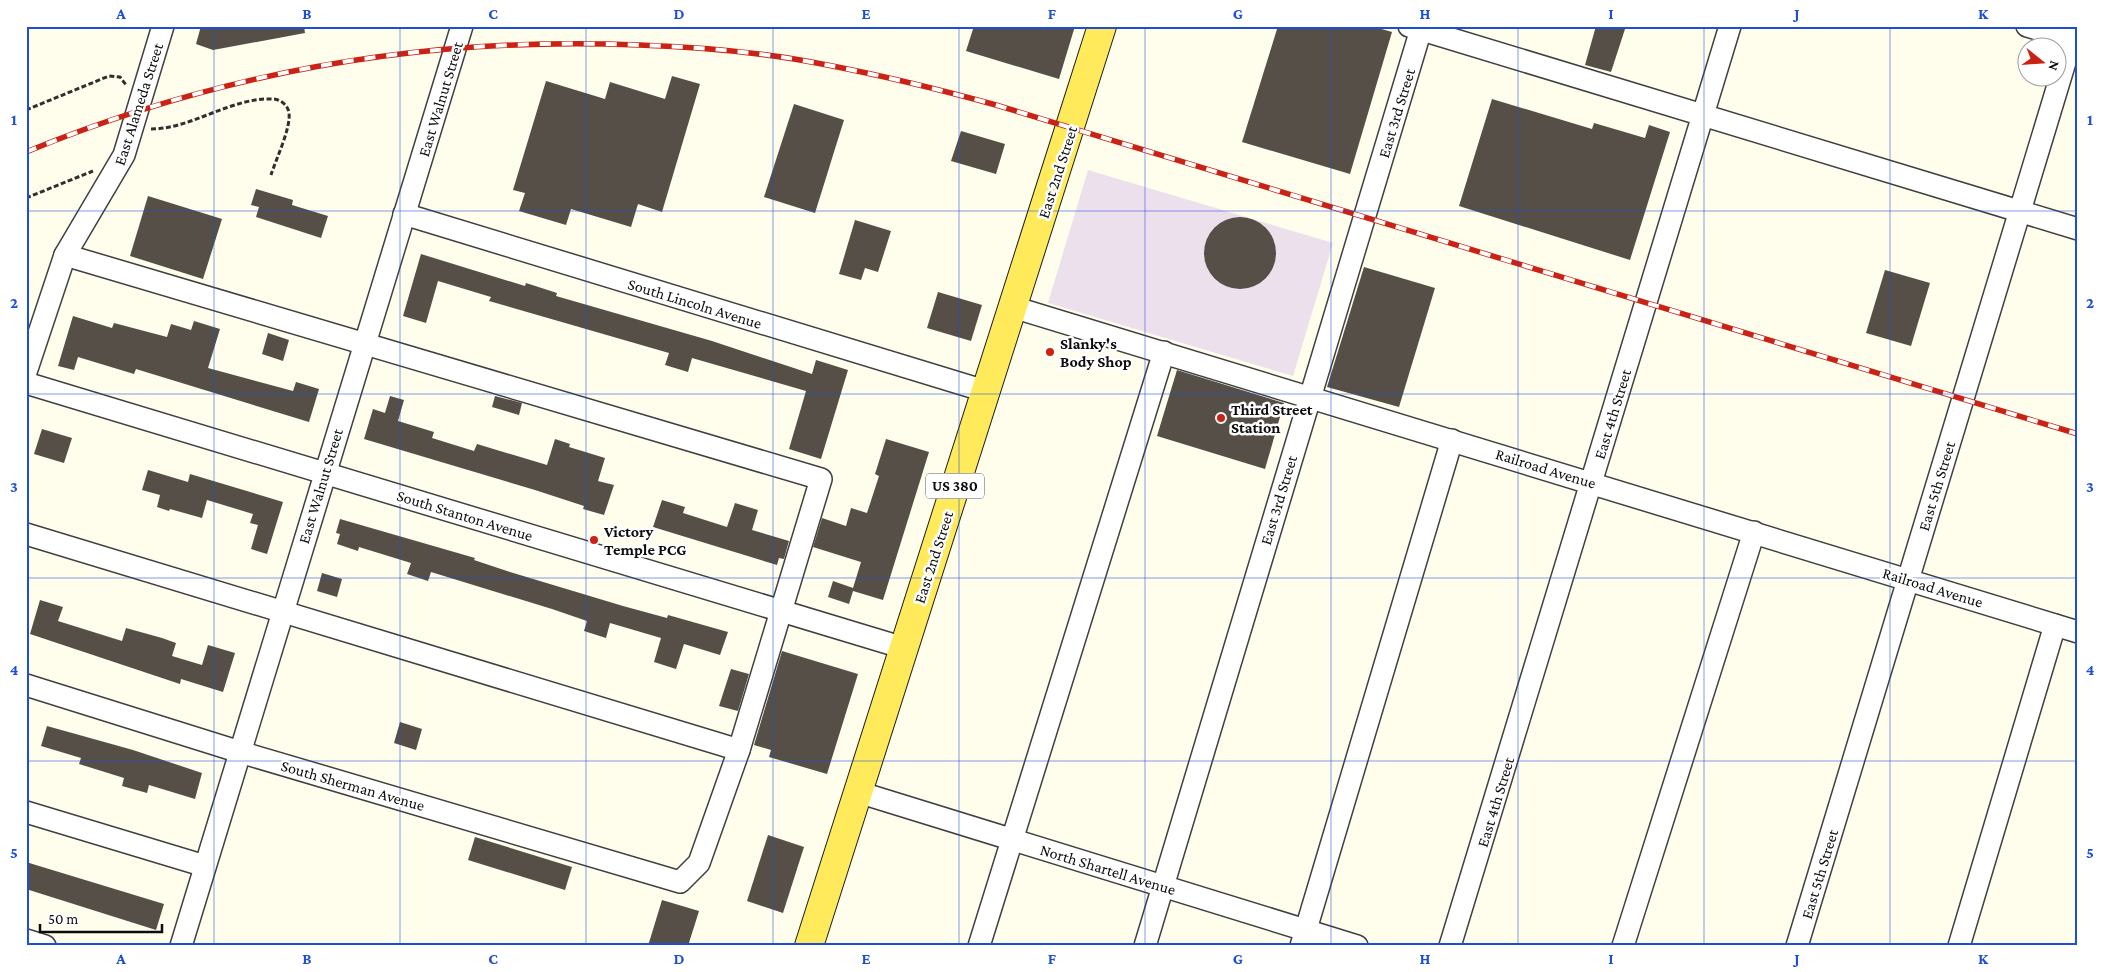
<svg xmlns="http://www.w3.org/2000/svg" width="2104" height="972" viewBox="0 0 2104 972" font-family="'Crimson Pro',serif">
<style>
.industrial{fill:#ede0ed}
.building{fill:#564f48}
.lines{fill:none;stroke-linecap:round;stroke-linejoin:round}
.minor-casing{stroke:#404040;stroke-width:24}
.major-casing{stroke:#1e1e1e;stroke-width:30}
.path{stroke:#2f2f2f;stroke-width:3;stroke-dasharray:5 2.5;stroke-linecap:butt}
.minor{stroke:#fff;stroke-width:21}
.major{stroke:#ffea5c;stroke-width:28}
.rail-casing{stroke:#cb2216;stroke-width:5.5}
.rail{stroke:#fff;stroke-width:4;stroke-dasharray:11;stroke-linecap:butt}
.grid{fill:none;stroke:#1d4ed8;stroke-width:1;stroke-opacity:0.55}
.poi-dot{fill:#cb2216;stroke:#fff;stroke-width:2}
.labels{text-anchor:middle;stroke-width:5;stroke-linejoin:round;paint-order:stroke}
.shield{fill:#fff;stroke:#565656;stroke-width:1}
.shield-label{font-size:15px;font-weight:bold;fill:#0d0d0d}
.street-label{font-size:16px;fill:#0d0d0d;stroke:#fff}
.poi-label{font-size:16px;font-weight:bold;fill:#0d0d0d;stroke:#fff;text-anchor:start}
.neatline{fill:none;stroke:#1d4ed8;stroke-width:2}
.grid-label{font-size:16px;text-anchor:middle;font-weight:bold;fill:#1d4ed8}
</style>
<rect width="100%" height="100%" fill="#fffdec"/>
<path class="industrial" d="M1088 170 1333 243 1293 376 1048 303Z"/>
<g class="building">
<path d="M201 26H304L305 33 213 50 196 44Z"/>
<path d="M974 26H1075L1059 79 966 51Z"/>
<path d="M1278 26H1371L1392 32 1350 174 1242 142Z"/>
<path d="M1596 26H1626L1611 72 1585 65Z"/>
<path d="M672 76 700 84 662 212 638 204 631 227 571 209 566 225 519 211 525 193 513 190 546 81 605 99 610 82 665 99Z"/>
<path d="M1492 99 1592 129 1594 123 1645 138 1649 125 1670 132 1630 260 1459 206Z"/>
<path d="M794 104 844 120 815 213 764 197Z"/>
<path d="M961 131 1005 144 996 174 951 161Z"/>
<path d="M256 189 293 200 292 205 328 216 321 238 256 217 259 207 251 205Z"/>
<path d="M148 196 222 219 203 279 130 256Z"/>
<circle cx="1240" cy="253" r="36"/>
<path d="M855 220 891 231 878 272 865 268 861 280 839 274Z"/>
<path d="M421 254 525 286 526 283 557 293 556 296 712 341 812 374 816 360 848 370 821 459 789 449 806 391 692 358 688 372 665 365 669 353 489 301 491 297 438 281 426 323 403 316Z"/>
<path d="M1364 267 1435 288 1399 407 1327 387Z"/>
<path d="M1885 270 1930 283 1911 346 1866 333Z"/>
<path d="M938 292 982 305 971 341 927 328Z"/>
<path d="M73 316 112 328 114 323 167 337 171 324 191 330 194 321 220 329 208 368 293 391 296 382 319 389 309 422 136 369 134 374 78 357 74 370 58 366Z"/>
<path d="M268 333 289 340 283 361 262 354Z"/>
<path d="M1177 370 1284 403 1265 469 1157 436Z"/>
<path d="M390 396 404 400 398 421 434 432 432 438 474 451 477 444 547 465 555 439 570 444 569 447 605 458 598 481 614 485 604 515 583 509 584 506 535 490 364 439 373 409 385 413Z"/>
<path d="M495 396 522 403 519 415 492 407Z"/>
<path d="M42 429 72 438 64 463 34 454Z"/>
<path d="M886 439 929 452 883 600 853 591 849 604 828 597 833 581 853 588 861 562 813 547 822 518 846 526 851 508 867 513 879 476 875 474Z"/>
<path d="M148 470 188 482 190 474 283 502 267 554 251 549 258 525 250 523 253 514 207 500 202 518 170 509 169 511 157 507 160 495 142 490Z"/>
<path d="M662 500 685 507 683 513 727 527 735 503 758 510 752 530 789 541 784 559 779 558 777 565 653 527Z"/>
<path d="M340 519 475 558 474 560 510 572 623 606 667 618 668 615 728 632 720 655 684 644 676 669 654 662 661 638 610 623 606 638 584 631 587 621 552 609 431 572 428 581 407 574 411 563 359 547 358 551 337 544 340 534 336 533Z"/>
<path d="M322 573 342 579 337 597 317 591Z"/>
<path d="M40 600 63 607 58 621 122 641 126 628 162 638 176 643 172 656 202 665 208 645 235 653 223 692 181 679 180 684 30 634Z"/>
<path d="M782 651 858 674 827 774 769 757 771 750 754 745Z"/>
<path d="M731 669 749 674 738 711 719 706Z"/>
<path d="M400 722 422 729 416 750 394 743Z"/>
<path d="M47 726 133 750 202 773 195 799 149 785 147 793 122 786 124 778 79 764 81 758 41 746Z"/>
<path d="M768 835 804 847 783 913 747 901Z"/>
<path d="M475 837 572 867 565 890 468 860Z"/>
<path d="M26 862 164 904 156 930 26 889Z"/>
<path d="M662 900 699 911 688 946H648Z"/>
</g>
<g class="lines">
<defs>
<g id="minor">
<path d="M1409 26 2078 229"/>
<path d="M2027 26 2078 41"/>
<path d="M404 214 985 391"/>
<path d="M1013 307 2078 632"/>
<path d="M26 372 65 255 124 155 163 26"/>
<path d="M26 383 904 648"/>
<path d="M26 534 739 750"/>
<path d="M26 685 240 752 680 882 699 863 739 750 821 479 65 255"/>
<path d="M858 792 1357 946"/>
<path d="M26 812 205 866"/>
<path d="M26 940 45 946"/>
<path d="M181 946 462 26"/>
<path d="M979 946 1164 352"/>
<path d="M1145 946 1422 26"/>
<path d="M1301 946 1452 440"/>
<path d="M1450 946 1730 26"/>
<path d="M1623 946 1754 532"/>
<path d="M1797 946 2076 26"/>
<path d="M1959 946 2055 625"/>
</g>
<path id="major" d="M809 946 1102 26"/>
</defs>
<use href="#minor" class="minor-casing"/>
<use href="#major" class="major-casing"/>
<g class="path">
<path d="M26 110 109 76 120 77 126 85"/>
<path d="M151 129C192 129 231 97 273 99 280 99 288 105 289 113 291 128 276 159 271 175"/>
<path d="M26 198 93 171"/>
</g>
<use href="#minor" class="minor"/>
<use href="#major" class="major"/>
<defs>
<path id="rail" d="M26 152C223 71 426 36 639 45 700 47 761 52 822 64 880 75 938 89 996 105L2078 434"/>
</defs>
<use href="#rail" class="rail-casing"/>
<use href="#rail" class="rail"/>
</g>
<path class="grid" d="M214 26V946M400 26V946M586 26V946M773 26V946M959 26V946M1145 26V946M1331 26V946M1518 26V946M1704 26V946M1890 26V946M26 211H2078M26 394H2078M26 578H2078M26 761H2078"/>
<g class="poi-dot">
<circle cx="1050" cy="352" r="5"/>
<circle cx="1221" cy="418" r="5"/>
<circle cx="594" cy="540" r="5"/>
</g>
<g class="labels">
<rect class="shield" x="926" y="473.5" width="58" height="25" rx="4"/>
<g class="shield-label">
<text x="955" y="491">US 380</text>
</g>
<g class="street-label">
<text transform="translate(440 99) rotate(-73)" y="6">East Walnut Street</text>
<text transform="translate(138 104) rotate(-72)" y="6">East Alameda Street</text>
<text transform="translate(1396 113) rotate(-73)" y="6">East 3rd Street</text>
<text transform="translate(1057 172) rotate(-72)" y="6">East 2nd Street</text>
<text transform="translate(695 303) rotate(17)" y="6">South Lincoln Avenue</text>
<text transform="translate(1612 414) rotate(-73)" y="6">East 4th Street</text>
<text transform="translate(1546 468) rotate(17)" y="6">Railroad Avenue</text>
<text transform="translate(320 486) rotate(-73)" y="6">East Walnut Street</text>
<text transform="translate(1936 486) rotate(-73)" y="6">East 5th Street</text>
<text transform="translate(1278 500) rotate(-73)" y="6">East 3rd Street</text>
<text transform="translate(465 515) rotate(17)" y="6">South Stanton Avenue</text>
<text transform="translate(933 557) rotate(-72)" y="6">East 2nd Street</text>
<text transform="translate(1933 587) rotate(17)" y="6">Railroad Avenue</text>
<text transform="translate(353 785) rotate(16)" y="6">South Sherman Avenue</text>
<text transform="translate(1495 802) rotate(-73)" y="6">East 4th Street</text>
<text transform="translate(1108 869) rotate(17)" y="6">North Shartell Avenue</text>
<text transform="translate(1819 874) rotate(-73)" y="6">East 5th Street</text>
</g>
<g class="poi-label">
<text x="1060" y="349">Slanky's<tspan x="1060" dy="18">Body Shop</tspan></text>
<text x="1231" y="415">Third Street<tspan x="1231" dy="18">Station</tspan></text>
<text x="604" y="537">Victory<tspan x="604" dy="18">Temple PCG</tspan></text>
</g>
</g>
<rect width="2104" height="972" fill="none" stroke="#ffffff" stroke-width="55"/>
<g transform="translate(2042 62) rotate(107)"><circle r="24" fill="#ffffff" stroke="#9e9e9e"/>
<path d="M0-4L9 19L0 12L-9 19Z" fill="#cb2216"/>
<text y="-8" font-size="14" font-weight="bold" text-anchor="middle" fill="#0d0d0d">N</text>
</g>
<path d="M40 924v8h122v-8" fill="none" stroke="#0d0d0d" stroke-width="2.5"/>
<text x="48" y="924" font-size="15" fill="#0d0d0d" stroke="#ffffff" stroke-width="4" paint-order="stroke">50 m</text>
<rect x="28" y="28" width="2048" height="916" class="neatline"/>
<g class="grid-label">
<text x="121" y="19">A</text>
<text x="307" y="19">B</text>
<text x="493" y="19">C</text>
<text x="679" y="19">D</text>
<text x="866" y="19">E</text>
<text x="1052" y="19">F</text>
<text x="1238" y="19">G</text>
<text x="1425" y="19">H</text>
<text x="1611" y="19">I</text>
<text x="1797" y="19">J</text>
<text x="1983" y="19">K</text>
<text x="14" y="125">1</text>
<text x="2090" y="125">1</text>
<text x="14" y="308">2</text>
<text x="2090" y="308">2</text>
<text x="14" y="492">3</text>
<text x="2090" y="492">3</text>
<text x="14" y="675">4</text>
<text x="2090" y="675">4</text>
<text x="14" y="858">5</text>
<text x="2090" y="858">5</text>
<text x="121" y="964">A</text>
<text x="307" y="964">B</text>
<text x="493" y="964">C</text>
<text x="679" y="964">D</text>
<text x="866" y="964">E</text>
<text x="1052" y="964">F</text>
<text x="1238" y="964">G</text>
<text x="1425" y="964">H</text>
<text x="1611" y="964">I</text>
<text x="1797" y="964">J</text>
<text x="1983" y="964">K</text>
</g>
</svg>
